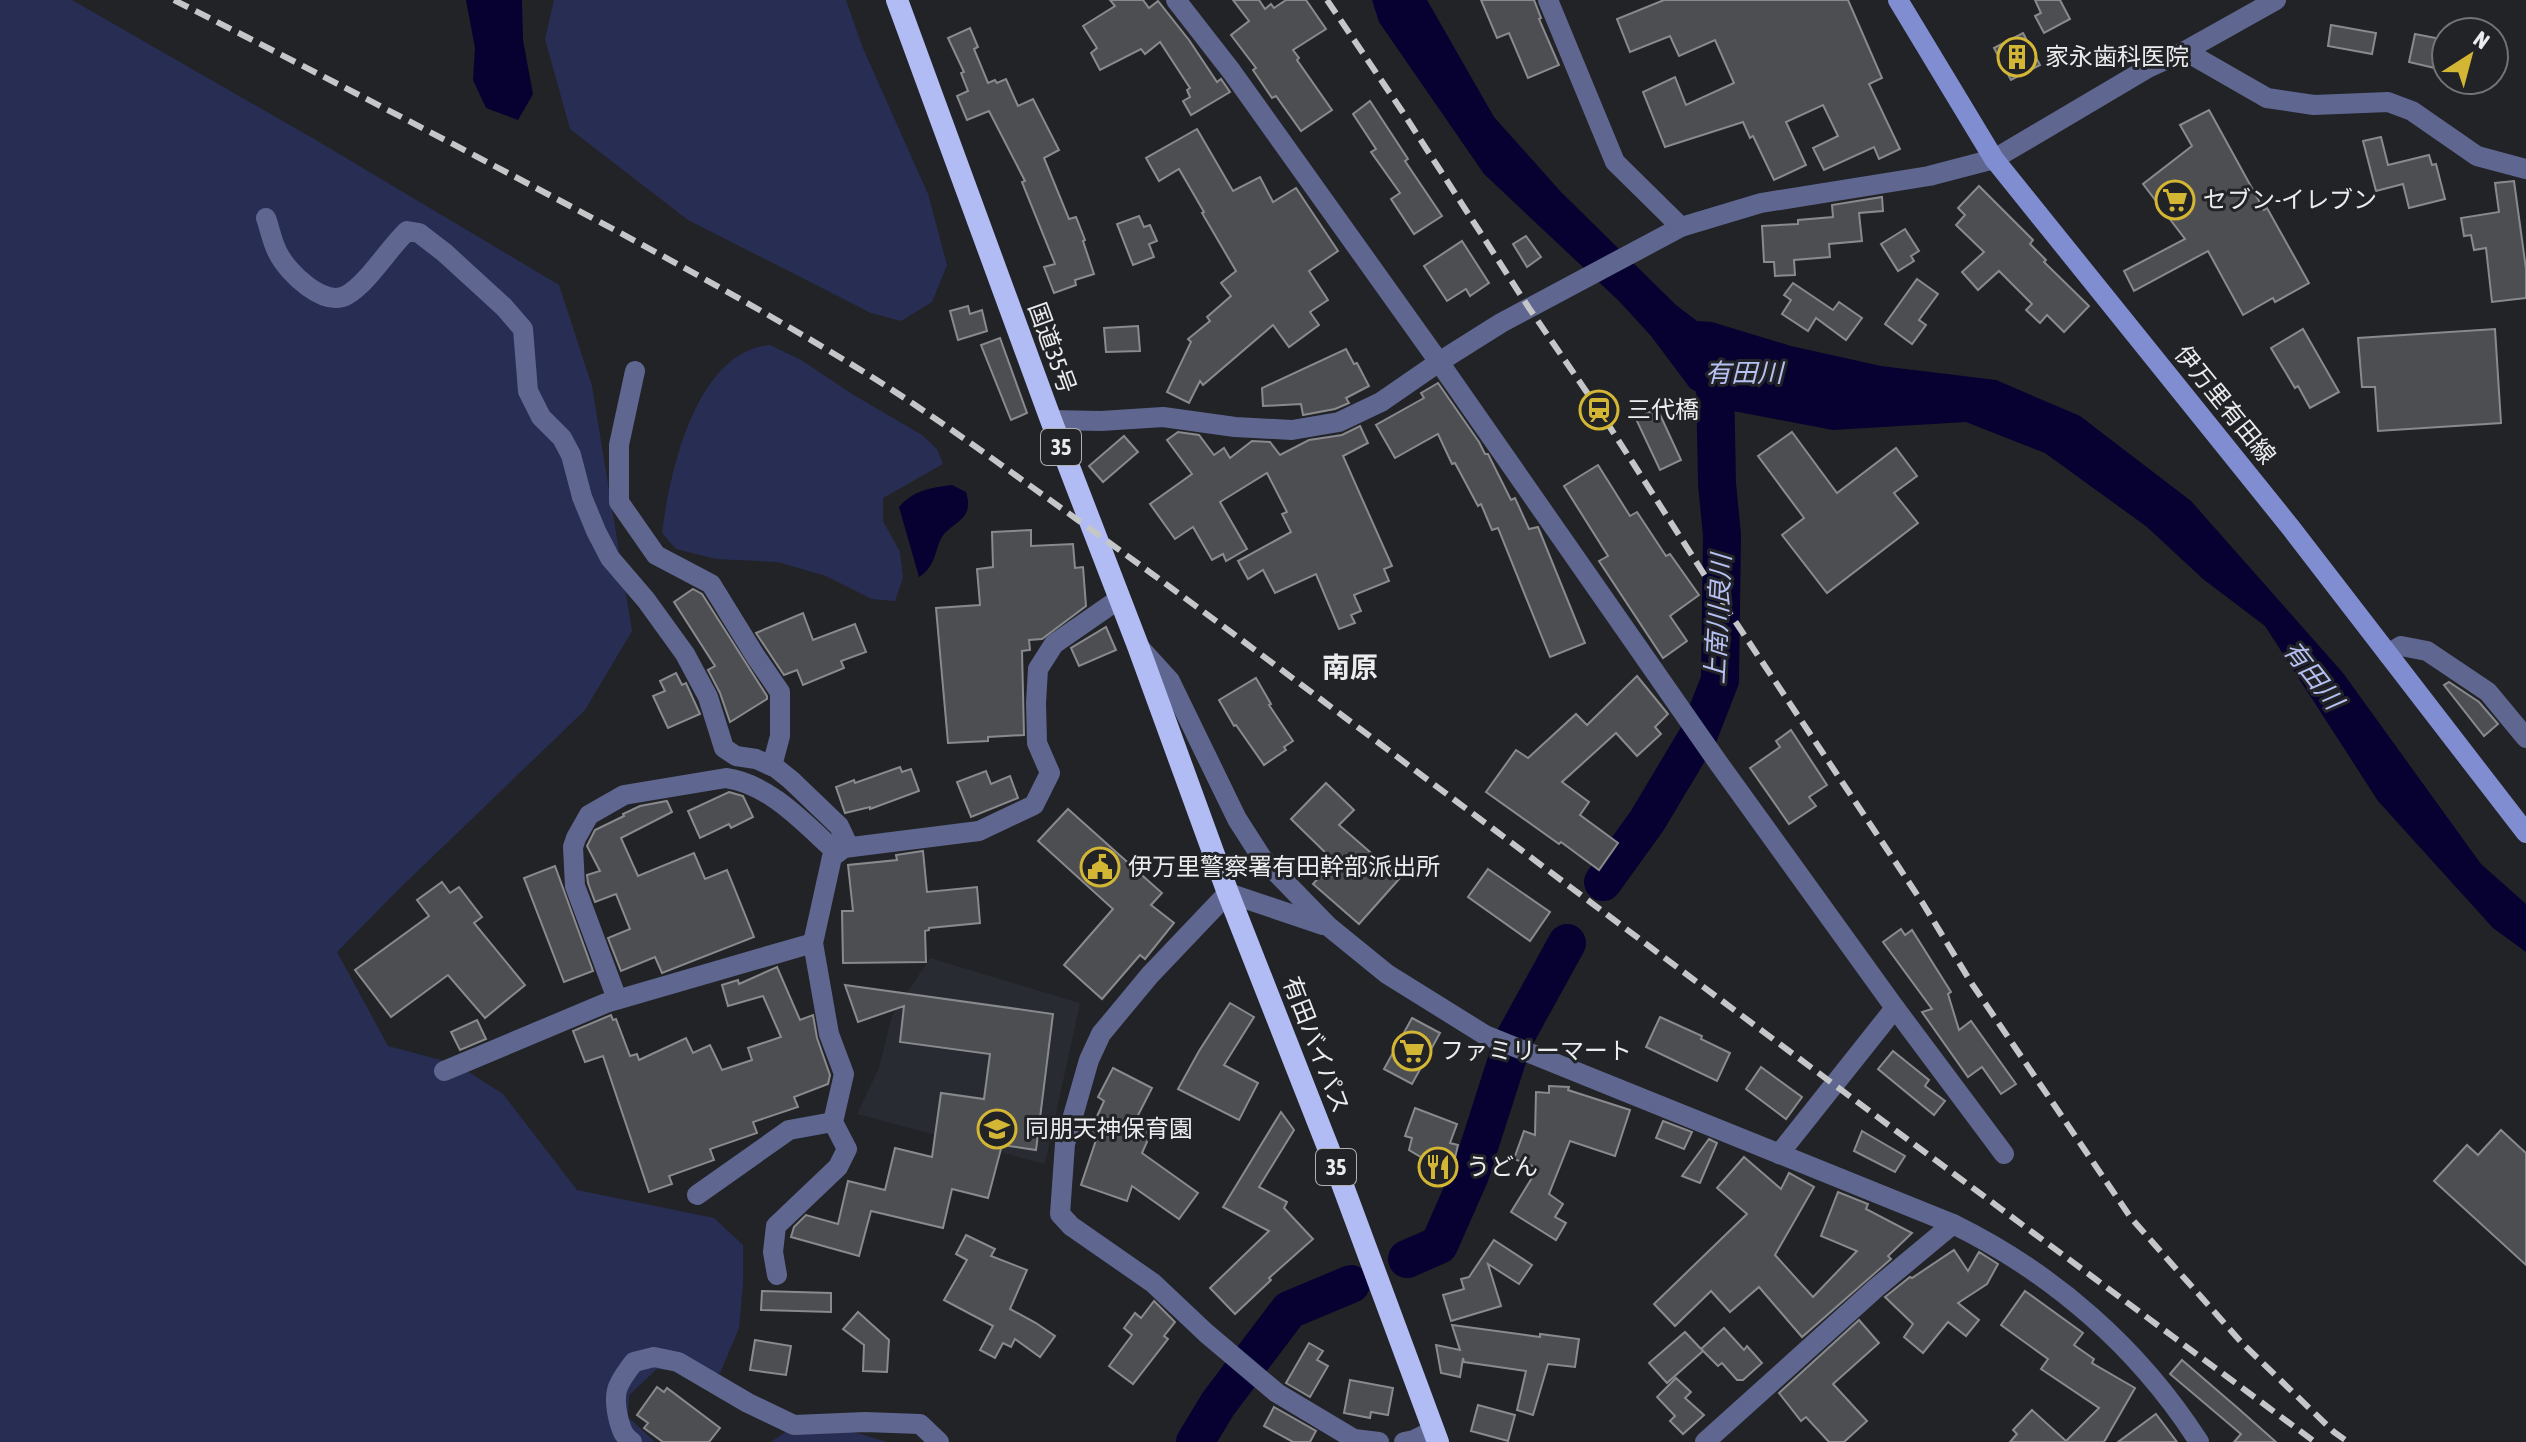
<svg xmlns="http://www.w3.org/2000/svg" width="2526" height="1442" viewBox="0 0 2526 1442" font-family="'Asap Condensed','Noto Sans JP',sans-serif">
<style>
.built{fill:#292b33}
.green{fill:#282e53}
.water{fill:#060130}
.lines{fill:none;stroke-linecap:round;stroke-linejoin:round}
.river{stroke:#060130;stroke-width:38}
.building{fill:#4d4e51;stroke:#898a8e;stroke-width:2}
.minor{stroke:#5f6791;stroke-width:20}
.tertiary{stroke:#5f6791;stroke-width:20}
.secondary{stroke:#818dd1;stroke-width:20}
.trunk{stroke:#b1bcf4;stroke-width:22}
.rail{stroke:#c5c6c8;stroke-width:6;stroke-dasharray:16 8;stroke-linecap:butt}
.labels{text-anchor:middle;stroke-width:6;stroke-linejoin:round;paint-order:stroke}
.shield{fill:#222326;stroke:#afb0b2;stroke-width:2}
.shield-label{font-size:22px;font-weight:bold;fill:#ebecee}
.poi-label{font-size:24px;fill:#ebecee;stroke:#222326;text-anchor:start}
.street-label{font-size:24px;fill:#ebecee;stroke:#222326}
.water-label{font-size:26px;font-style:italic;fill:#b6c0f3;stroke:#222326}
.quarter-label{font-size:28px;font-weight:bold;fill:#ebecee;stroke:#222326}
</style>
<rect width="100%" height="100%" fill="#222326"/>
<path class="built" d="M930 958 1080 1003 1045 1164 857 1114 879 1068 892 1016Z"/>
<g class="green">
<path d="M0 0H72L314 139 559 285 592 386 632 631 585 710 399 889 337 952 388 1046 456 1064 503 1094 577 1190 714 1218 743 1245V1284L739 1328 720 1373 657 1369 629 1395 628 1417 655 1442H0Z"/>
<path d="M554 0H846L862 46 928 194 947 265 932 302 901 321 871 313 688 220 570 129 545 39Z"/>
<path d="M770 345 801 360 852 394 922 435 937 449 943 464 883 498V521L900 552 903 578 895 601 872 599 826 576 778 562 716 559 676 549 662 533C670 473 695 352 770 345Z"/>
<path d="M806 1418 887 1442H771Z"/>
</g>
<g class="water">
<path d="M466 0H522L523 40 533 94 518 120 486 108 473 80 475 48Z"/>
<path d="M1372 0H1427L1494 117 1561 192 1676 305 1697 321 1712 322 1791 346 1881 366 1996 380 2080 416 2191 501 2343 673 2481 864 2526 904V952L2493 928 2378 801 2265 626 2203 579 2147 527 2045 453 1966 422 1833 430 1728 410 1690 388 1651 336 1619 301 1484 174 1379 22Z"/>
<path d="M952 485 966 492C968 499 969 504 967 511 963 521 951 526 944 534 934 547 938 565 919 577L899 507C914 490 930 488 952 485Z"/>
</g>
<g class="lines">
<g class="river">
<path d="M1603 882 1647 821 1699 734 1720 680 1722 535 1717 484 1715 380 1708 351"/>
<path d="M1407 1259 1439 1245 1470 1175 1513 1041 1567 943"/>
<path d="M1195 1442 1218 1404 1289 1310 1351 1284"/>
</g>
</g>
<g class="building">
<path d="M1110 0H1143L1149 8 1158 1 1189 40 1217 82 1221 79 1230 92 1191 115 1183 101 1190 97 1187 90 1190 88 1160 42 1145 54 1141 49 1100 70 1091 53 1097 48 1083 26 1115 6Z"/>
<path d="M1233 0H1259L1265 9 1271 4 1274 8 1286 0H1306L1326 29 1293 50 1299 58 1297 60 1332 110 1301 131 1276 96 1272 98 1253 70 1256 68 1231 35 1249 21Z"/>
<path d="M1481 0H1534L1541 18 1539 19 1559 65 1528 78 1509 33 1497 38Z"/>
<path d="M1664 0H1848L1882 78 1869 84 1900 149 1879 159 1874 147 1824 170 1813 148 1838 136 1823 105 1786 122 1806 165 1774 180 1753 136 1750 138 1743 122 1665 147 1643 92 1675 77 1686 105 1734 83 1715 40 1679 56 1670 36 1630 52 1617 19Z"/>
<path d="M2035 0H2060L2070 19 2044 33 2035 16 2041 13Z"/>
<path d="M2331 25 2376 33 2372 54 2328 46Z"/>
<path d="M970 28 978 47 974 49 988 83 995 80 997 83 1006 79 1018 106 1033 99 1059 150 1044 158 1069 219 1076 217 1085 240 1083 241 1094 274 1075 280 1076 285 1054 293 1044 267 1055 264 1022 182 1025 181 989 111 967 120 957 96 968 91 961 73 964 72 948 38Z"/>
<path d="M2023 33 2040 65 2011 80 1994 48Z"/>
<path d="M2415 34 2446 40 2443 70 2409 62Z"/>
<path d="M1370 101 1408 159 1405 161 1442 216 1414 234 1391 199 1400 193 1371 152 1376 149 1353 114Z"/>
<path d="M2209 110 2264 210 2267 208 2309 283 2275 302 2273 298 2243 315 2208 251 2134 291 2124 271 2185 239 2143 184 2192 146 2180 125Z"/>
<path d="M1197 129 1233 191 1260 177 1273 202 1296 188 1338 251 1309 271 1328 300 1310 312 1319 325 1289 347 1273 325 1203 385 1200 381 1189 403 1167 392 1191 342 1188 339 1210 321 1207 317 1231 296 1221 283 1236 271 1202 213 1204 212 1179 169 1159 181 1146 158Z"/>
<path d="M2381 137 2388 165 2429 155 2432 165 2436 164 2445 199 2409 208 2403 184 2376 191 2363 141Z"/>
<path d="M2514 181 2526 269V298L2492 302 2486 248 2474 250 2471 235 2464 236 2461 218 2499 212 2495 183Z"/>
<path d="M1979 186 2033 240 2030 244 2046 260 2044 262 2089 306 2064 332 2047 315 2040 323 2026 310 2032 304 1999 271 1978 290 1962 272 1984 252 1956 225 1965 215 1958 208Z"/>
<path d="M1882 197 1883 211 1859 213 1862 241 1829 244 1830 257 1794 260 1795 275 1775 276 1774 262H1764L1762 226 1798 224V220L1833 217 1832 205Z"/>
<path d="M1139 216 1144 227 1150 225 1157 241 1149 244 1154 257 1133 265 1117 224Z"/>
<path d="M1905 229 1919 251 1911 256 1914 261 1898 271 1881 244Z"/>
<path d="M1526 236 1541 257 1527 267 1513 244Z"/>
<path d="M1462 241 1489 283 1470 296 1466 289 1447 301 1424 266Z"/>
<path d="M1917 279 1938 294 1919 320 1926 325 1912 344 1885 324Z"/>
<path d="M1793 283 1833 310 1839 302 1862 318 1846 340 1816 318 1808 331 1782 314 1791 300 1784 295Z"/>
<path d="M968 306 970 314 982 310 987 331 958 340 950 311Z"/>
<path d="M1138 326 1140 351 1106 352 1104 328Z"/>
<path d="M2303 329 2339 392 2310 408 2298 386 2295 388 2271 348Z"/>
<path d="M2495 329 2501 423 2378 431 2375 387H2362L2358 338Z"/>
<path d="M1000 338 1027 413 1011 420 981 345Z"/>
<path d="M1346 349 1354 364 1357 363 1369 386 1346 398 1349 403 1335 409 1303 415 1301 404 1263 406 1262 388Z"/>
<path d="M1438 383 1479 442 1485 454H1488L1511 500 1515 498 1529 529 1538 527 1585 643 1550 657 1498 528 1492 530 1481 504 1478 506 1455 463 1452 464 1438 434 1395 458 1376 425 1424 398 1421 393Z"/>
<path d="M1657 408 1681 460 1660 470 1636 419Z"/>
<path d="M1360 426 1368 443 1343 456 1392 566 1384 569 1389 581 1354 595 1361 611 1351 615 1355 623 1339 629 1316 574 1275 593 1263 570 1248 579 1238 561 1291 532 1282 514 1287 512 1267 473 1220 502 1247 549 1226 561 1223 554 1212 560 1193 527 1175 539 1150 504 1192 474 1167 440 1178 432 1199 435 1214 455 1224 448 1230 458 1252 441 1270 442 1280 455 1309 440 1342 435Z"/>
<path d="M1792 432 1837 493 1896 448 1917 476 1894 493 1918 523 1827 593 1782 535 1804 518 1758 456Z"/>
<path d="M1124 436 1138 452 1103 482 1089 466Z"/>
<path d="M1598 465 1630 516 1637 512 1666 556 1670 554 1699 595 1670 616 1687 641 1663 658 1599 561 1608 556 1564 486Z"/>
<path d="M1031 530V546L1073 544 1075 568 1083 567 1086 606 1042 639 1029 640 1030 650 1022 651 1024 735 988 737V741L948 743 936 608 980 605 977 569 993 567 992 532Z"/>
<path d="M693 589 702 594 767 696V699L730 722 720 693 708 670 715 666 674 602Z"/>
<path d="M803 613 813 640 855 624 866 652 841 661 844 668 803 685 797 670 784 675 756 633Z"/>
<path d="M1106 627 1116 650 1079 666 1071 648Z"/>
<path d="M676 673 682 685 686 683 700 714 668 728 653 696 665 691 660 681Z"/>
<path d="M1637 676 1668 714 1655 727 1661 734 1637 756 1616 733 1562 782 1589 802 1580 815 1618 843 1599 870 1561 842 1559 844 1486 792 1516 750 1528 758 1576 714 1587 725Z"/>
<path d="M1256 678 1271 704 1269 705 1293 741 1284 747 1286 750 1264 765 1236 725 1234 726 1219 700Z"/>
<path d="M2449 682 2479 702 2498 724 2484 736 2444 685Z"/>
<path d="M1791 730 1827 785 1809 797 1816 806 1789 824 1750 768 1780 747 1776 741Z"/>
<path d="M900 767 902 772 911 769 919 791 870 809V807L845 813 836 787 854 780 855 783Z"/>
<path d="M986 771 991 784 1010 776 1018 798 971 817 957 782Z"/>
<path d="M1326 783 1354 810 1339 825 1400 878 1359 924 1313 884 1334 861 1291 819Z"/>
<path d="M729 792 743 796 753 817 731 828 729 824 700 838 688 811Z"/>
<path d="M667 801 672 812 621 838 638 876 694 853 705 879 727 870 754 937 662 973 655 957 621 971 608 938 630 929 616 894 595 902 588 883 587 875 600 871 587 846 595 830 624 816 623 814 640 806Z"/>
<path d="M1068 809 1162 893 1151 905 1174 923 1145 959 1140 955 1102 999 1064 965 1113 909 1038 841Z"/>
<path d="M923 851 927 892 977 887 980 923 929 928V930L925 931 926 962 843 963 842 911H853L848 865 897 860 896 855Z"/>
<path d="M555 866 593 971 564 982 524 878Z"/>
<path d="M1488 869 1550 912 1530 941 1468 897Z"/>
<path d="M442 882 450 893 459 887 482 917 474 923 525 985 485 1018 448 975 391 1017 355 970 429 916 417 900Z"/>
<path d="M1901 929 1905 935 1912 930 1951 992 1948 994 1959 1030 1971 1021 2016 1084 2001 1094 1982 1067 1968 1077 1922 1012 1932 1009 1883 942Z"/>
<path d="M777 967 800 1020 813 1015 817 1038 830 1075 828 1084 794 1097 798 1107 753 1122 757 1133 710 1149 714 1160 669 1176 672 1184 649 1192 603 1056 585 1062 573 1031 611 1015 613 1020 616 1019 630 1056 637 1054 639 1060 686 1038 693 1053 710 1045 722 1070 752 1060 748 1048 781 1037 763 996 728 1006 722 985 738 980 739 984Z"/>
<path d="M845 985 1053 1014 1036 1150 1002 1145 988 1198 952 1189 943 1228 871 1211 859 1256 791 1237 794 1227 806 1215 838 1224 848 1181 885 1190 895 1148 932 1157 941 1093 984 1099 990 1054 900 1042 904 1006 858 1022Z"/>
<path d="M1230 1003 1254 1017 1224 1065 1258 1083 1239 1120 1178 1089 1199 1051Z"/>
<path d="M1660 1017 1702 1036 1701 1039 1730 1053 1717 1081 1646 1047Z"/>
<path d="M1412 1018 1440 1033 1412 1084 1384 1069Z"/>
<path d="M477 1020 486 1039 460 1050 451 1032Z"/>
<path d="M1893 1051 1929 1080 1925 1086 1945 1101 1934 1115 1878 1069Z"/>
<path d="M1761 1067 1802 1097 1786 1119 1746 1089Z"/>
<path d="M1113 1068 1152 1088 1133 1125 1151 1133 1142 1153 1198 1193 1179 1219 1132 1186 1127 1201 1081 1185 1097 1137 1089 1134 1104 1101 1098 1097Z"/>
<path d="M1549 1086 1569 1087 1568 1090 1630 1110 1615 1156 1570 1141 1549 1194 1563 1204 1555 1217 1566 1223 1556 1240 1511 1212 1538 1168 1514 1159 1524 1131 1535 1135 1536 1092 1549 1093Z"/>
<path d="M1415 1108 1457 1124 1450 1143 1458 1145 1451 1175 1409 1150 1412 1138 1405 1136Z"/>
<path d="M1281 1112 1294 1130 1259 1187 1287 1202 1284 1208 1313 1239 1269 1278 1271 1280 1235 1314 1210 1288 1269 1231 1223 1207Z"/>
<path d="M1663 1121 1692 1132 1684 1149 1656 1138Z"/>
<path d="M2501 1130 2526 1153V1265L2434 1181 2467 1145 2478 1155Z"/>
<path d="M1862 1131 1905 1156 1895 1172 1854 1151Z"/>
<path d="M1709 1139 1717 1143 1700 1183 1682 1176Z"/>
<path d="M1744 1157 1781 1189 1789 1173 1814 1187 1775 1255 1813 1297 1857 1251 1821 1236 1838 1192 1868 1204 1866 1209 1912 1233 1888 1256 1891 1259 1802 1337 1759 1287 1730 1312 1711 1291 1675 1326 1654 1304 1747 1214 1717 1188Z"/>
<path d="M966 1235 995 1249 991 1256 1027 1270 1010 1309 1036 1323 1055 1336 1040 1357 1015 1339 1011 1347 1003 1343 995 1358 980 1350 993 1326 944 1300 967 1260 956 1254Z"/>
<path d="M1494 1240 1532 1265 1519 1284 1488 1264 1501 1306 1451 1321 1443 1295 1464 1289 1461 1279 1469 1277Z"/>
<path d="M1954 1250 1968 1271 1979 1252 1998 1264 1987 1284 1958 1303 1979 1320 1966 1336 1948 1322 1923 1353 1904 1337 1913 1324 1885 1297 1910 1277 1912 1278Z"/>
<path d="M762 1291 831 1293V1312L761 1310Z"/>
<path d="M2025 1291 2083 1333 2074 1345 2094 1359 2092 1363 2135 1388 2104 1442H2010L2017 1434 2013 1430 2032 1410 2066 1441 2099 1408 2041 1369 2048 1359 2001 1325Z"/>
<path d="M1154 1301 1175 1322 1164 1336 1168 1339 1133 1384 1109 1366 1132 1335 1124 1328 1135 1313 1141 1318Z"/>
<path d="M858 1312 889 1340 887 1372 863 1371 864 1345 843 1329Z"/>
<path d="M1859 1320 1879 1343 1833 1384 1867 1421 1844 1442H1829L1806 1417 1801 1421 1779 1393Z"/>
<path d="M1452 1325 1540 1337V1334L1579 1339 1575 1367 1548 1364 1533 1415 1517 1410 1526 1371 1464 1362 1463 1358 1460 1377 1441 1373 1436 1345 1460 1350Z"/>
<path d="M1724 1328 1744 1350 1747 1346 1762 1363 1743 1380H1737L1722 1363 1718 1366 1701 1349Z"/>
<path d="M1685 1332 1703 1351 1667 1383 1649 1363Z"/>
<path d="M755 1340 791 1346 786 1375 750 1370Z"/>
<path d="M1309 1343 1323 1351 1317 1360 1328 1366 1310 1397 1286 1383Z"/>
<path d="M2182 1360 2240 1410 2276 1442H2234L2241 1434 2170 1374Z"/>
<path d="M1676 1378 1691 1392 1685 1398 1704 1415 1683 1434 1670 1421 1675 1416 1657 1397Z"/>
<path d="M1350 1380 1393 1388 1388 1415 1371 1412 1370 1418 1344 1413Z"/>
<path d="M657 1387 664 1392 667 1388 720 1428 709 1442H663L644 1428 648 1423 637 1415Z"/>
<path d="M1478 1405 1515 1415 1508 1441 1471 1431Z"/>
<path d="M1274 1407 1316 1431 1310 1442H1293L1264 1426Z"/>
<path d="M2156 1414 2177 1442H2118Z"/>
</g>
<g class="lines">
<g class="minor">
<path d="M1548 0 1615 162 1681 227"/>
<path d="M2185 51 2267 98 2314 105 2388 102 2412 111 2477 156 2526 169"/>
<path d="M266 218C270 229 272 242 278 253 288 273 324 308 347 295 368 283 388 249 407 231L419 233 445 253 504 307 523 329 528 391 541 417 562 438 571 455 582 497 596 531 610 558 646 600 685 654 708 697 724 748 736 756 756 759 776 768 791 780 839 826 849 847"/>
<path d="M635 371 619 445V502L656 555 711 584 756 657 780 692V736L772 766"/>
<path d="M1051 420 1101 421 1163 417 1235 427 1292 430 1339 422 1381 402 1439 362"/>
<path d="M2388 654 2401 646 2427 651 2488 692 2526 738"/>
<path d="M1228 893 1150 975 1101 1034 1089 1060 1065 1144 1060 1214 1071 1226 1153 1283 1206 1333 1277 1393 1354 1439 1379 1442"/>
<path d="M617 999 575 886 573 847 576 838 589 815 624 795 726 778C770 784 806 825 837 853"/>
<path d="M1895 1008 2004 1154"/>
<path d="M444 1071 606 1003 813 943"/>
<path d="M697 1195 789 1130 833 1122"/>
<path d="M777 1275 773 1252 776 1226 838 1167 847 1149 833 1122 844 1074 829 1034 813 943 832 857 844 848 979 831 1034 805 1050 773 1037 743 1036 703 1038 669 1054 644 1119 599"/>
<path d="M632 1442C623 1435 622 1431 619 1421 612 1393 616 1385 634 1362L654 1357 678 1362 748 1403 794 1425 865 1422 920 1424 939 1442"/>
<path d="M1404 1442 1414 1440 1434 1430"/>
<path d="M1705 1442 1876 1288 1953 1224"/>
</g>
<g class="tertiary">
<path d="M1176 0 1232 72 1439 362 1717 761 1895 1008 1779 1154"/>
<path d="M1439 362 1501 323 1681 227 1761 203 1929 176 1994 159 2148 68 2185 51 2276 0"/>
<path d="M1140 648 1170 681 1237 819 1262 858 1328 926 1387 974 1485 1035 1953 1224C2053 1273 2139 1348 2199 1442"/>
<path d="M1228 893 1323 925"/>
</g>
<path class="secondary" d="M1898 0 1994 159 2291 528 2526 833"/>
<path class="trunk" d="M897 0 1051 420 1138 646 1228 893 1340 1178 1438 1442"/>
<g class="rail">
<path d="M174 0C302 65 429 131 555 198 662 255 769 313 872 377 942 421 1008 470 1075 518 1216 619 1353 724 1492 828 1765 1034 2040 1238 2315 1442"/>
<path d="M1327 0 1402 111 1529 308 1599 410 1711 585 1922 902 1972 984 2131 1218 2242 1343 2334 1432 2348 1442"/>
</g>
</g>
<defs>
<symbol id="building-ring" viewBox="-11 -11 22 22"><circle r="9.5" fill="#222326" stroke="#d4b635" stroke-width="1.5"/><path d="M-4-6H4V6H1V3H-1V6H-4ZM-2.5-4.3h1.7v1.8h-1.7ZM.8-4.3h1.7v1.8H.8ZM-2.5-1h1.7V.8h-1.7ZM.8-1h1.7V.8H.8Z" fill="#d4b635"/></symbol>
<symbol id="supermarket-ring" viewBox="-11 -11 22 22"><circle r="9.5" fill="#222326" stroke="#d4b635" stroke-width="1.5"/><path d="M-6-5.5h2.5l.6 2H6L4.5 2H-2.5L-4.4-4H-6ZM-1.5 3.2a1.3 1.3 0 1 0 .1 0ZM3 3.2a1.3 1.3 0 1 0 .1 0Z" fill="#d4b635"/></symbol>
<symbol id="station-ring" viewBox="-11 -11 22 22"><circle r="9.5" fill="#222326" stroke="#d4b635" stroke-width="1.5"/><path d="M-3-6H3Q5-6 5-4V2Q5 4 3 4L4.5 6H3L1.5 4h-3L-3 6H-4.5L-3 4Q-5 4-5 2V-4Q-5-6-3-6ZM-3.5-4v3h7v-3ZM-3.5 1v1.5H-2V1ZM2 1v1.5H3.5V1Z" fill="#d4b635"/></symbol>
<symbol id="civic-ring" viewBox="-11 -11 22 22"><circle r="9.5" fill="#222326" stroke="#d4b635" stroke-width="1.5"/><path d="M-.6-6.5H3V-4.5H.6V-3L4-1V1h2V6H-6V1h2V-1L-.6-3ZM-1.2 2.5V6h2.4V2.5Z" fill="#d4b635"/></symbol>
<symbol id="school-ring" viewBox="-11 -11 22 22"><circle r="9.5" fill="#222326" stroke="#d4b635" stroke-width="1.5"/><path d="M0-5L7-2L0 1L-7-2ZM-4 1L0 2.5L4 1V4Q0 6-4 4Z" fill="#d4b635"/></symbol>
<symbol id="restaurant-ring" viewBox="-11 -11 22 22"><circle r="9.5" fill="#222326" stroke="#d4b635" stroke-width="1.5"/><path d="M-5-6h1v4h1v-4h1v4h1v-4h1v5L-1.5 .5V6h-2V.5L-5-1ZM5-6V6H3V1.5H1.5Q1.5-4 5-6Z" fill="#d4b635"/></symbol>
</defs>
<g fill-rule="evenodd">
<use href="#building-ring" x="1995" y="35" width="44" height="44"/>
<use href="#supermarket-ring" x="2153" y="178" width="44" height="44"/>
<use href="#station-ring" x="1577" y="388" width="44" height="44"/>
<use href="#civic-ring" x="1078" y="845" width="44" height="44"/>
<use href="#supermarket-ring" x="1390" y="1029" width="44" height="44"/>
<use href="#school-ring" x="975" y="1107" width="44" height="44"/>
<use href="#restaurant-ring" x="1416" y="1145" width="44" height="44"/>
</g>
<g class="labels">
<g class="shield">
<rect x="1041" y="429" width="40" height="36" rx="6"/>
<rect x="1316" y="1149" width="40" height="36" rx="6"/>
</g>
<g class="shield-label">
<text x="1061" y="455">35</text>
<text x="1336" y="1175">35</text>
</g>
<g class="poi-label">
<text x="2045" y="65">家永歯科医院</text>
<text x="2203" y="208">セブン-イレブン</text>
<text x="1627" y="418">三代橋</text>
<text x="1128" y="875">伊万里警察署有田幹部派出所</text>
<text x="1440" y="1059">ファミリーマート</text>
<text x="1025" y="1137">同朋天神保育園</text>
<text x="1466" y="1175">うどん</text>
</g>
<g class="street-label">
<text transform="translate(1052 348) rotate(70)" y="8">国道35号</text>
<text transform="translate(2225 405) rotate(51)" y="8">伊万里有田線</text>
<text transform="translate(1316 1045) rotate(69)" y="8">有田バイパス</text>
</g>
<g class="water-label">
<text x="1744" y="382">有田川</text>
<text transform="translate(1718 619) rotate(-87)" y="9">上南川良川</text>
<text transform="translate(2313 675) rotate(52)" y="9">有田川</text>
</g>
<g class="quarter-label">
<text x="1350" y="677">南原</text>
</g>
</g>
<g transform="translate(2470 56) rotate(36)"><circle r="38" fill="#222326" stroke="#727376" stroke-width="2"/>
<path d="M0-6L14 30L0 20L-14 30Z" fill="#d4b635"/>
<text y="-12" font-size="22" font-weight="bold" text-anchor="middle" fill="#ebecee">N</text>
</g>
</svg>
